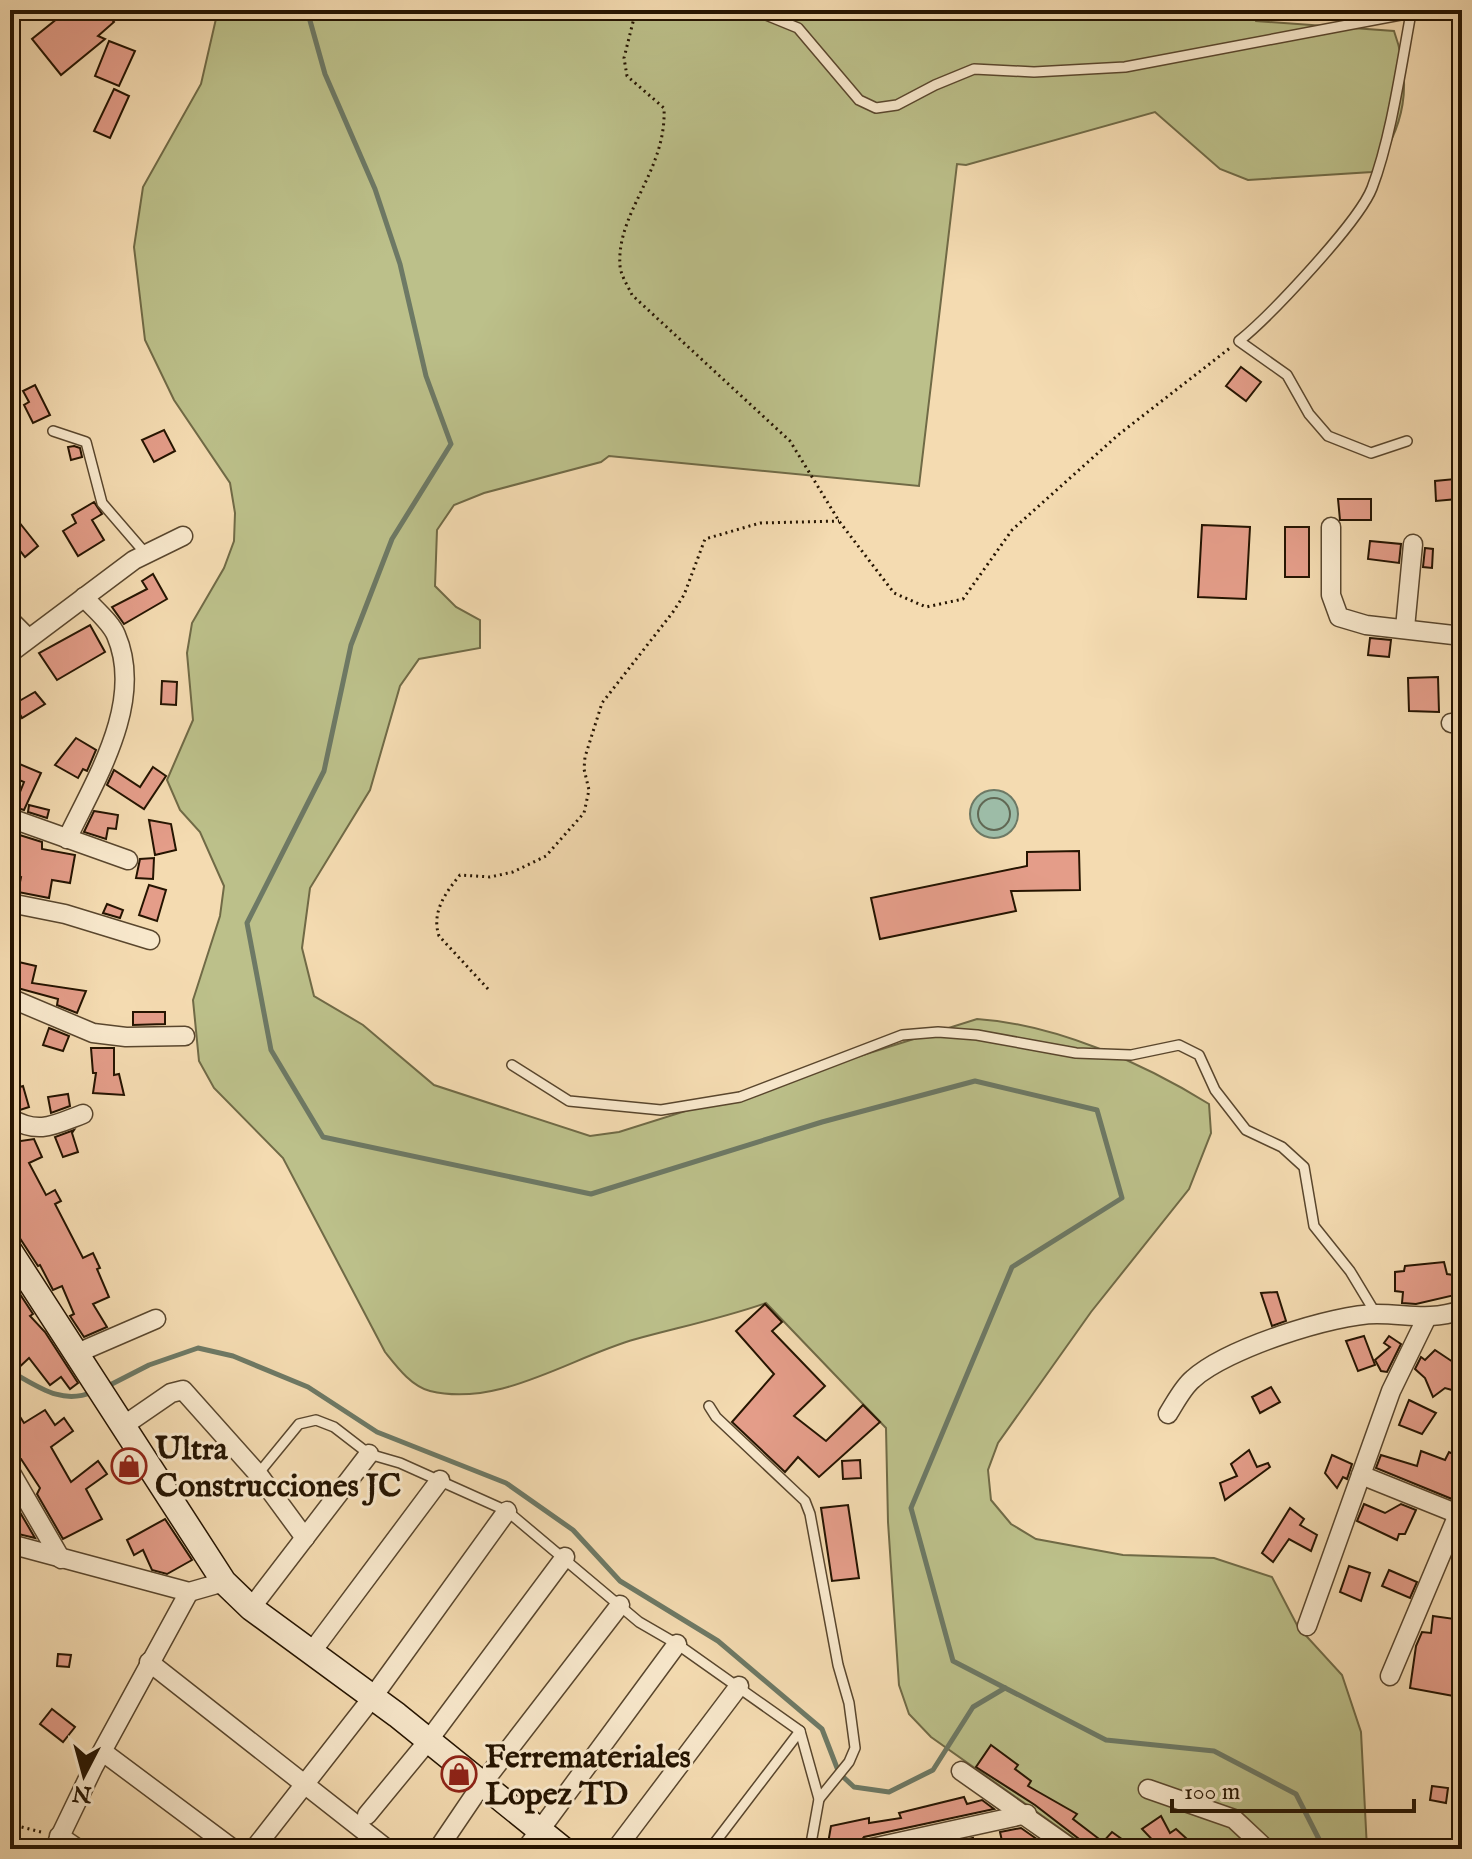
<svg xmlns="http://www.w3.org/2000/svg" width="1472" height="1859" viewBox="0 0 1472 1859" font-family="'IM FELL English',serif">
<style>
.green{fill:#bcc08a;stroke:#706a46;stroke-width:2}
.water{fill:#9dbca7;stroke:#6d7965;stroke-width:2}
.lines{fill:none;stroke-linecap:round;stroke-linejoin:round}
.shore{stroke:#616854;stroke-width:2}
.stream{stroke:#6d7965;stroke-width:5}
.building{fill:#e49d89;stroke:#251401;stroke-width:2}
.service-casing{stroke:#59462d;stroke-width:12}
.minor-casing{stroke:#59462d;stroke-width:21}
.secondary-casing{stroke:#251401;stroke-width:27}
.path{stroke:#251401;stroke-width:3;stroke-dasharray:2 4;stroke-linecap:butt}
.service{stroke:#f8e8cc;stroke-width:9}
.minor{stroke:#f8e8cc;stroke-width:18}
.secondary{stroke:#f8e8cc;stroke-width:24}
.labels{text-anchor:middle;stroke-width:6;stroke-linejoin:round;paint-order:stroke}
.poi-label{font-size:32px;font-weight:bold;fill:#251401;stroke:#f8e8cc;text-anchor:start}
</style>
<rect width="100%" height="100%" fill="#f4dbb1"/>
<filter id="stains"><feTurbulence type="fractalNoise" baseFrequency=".0025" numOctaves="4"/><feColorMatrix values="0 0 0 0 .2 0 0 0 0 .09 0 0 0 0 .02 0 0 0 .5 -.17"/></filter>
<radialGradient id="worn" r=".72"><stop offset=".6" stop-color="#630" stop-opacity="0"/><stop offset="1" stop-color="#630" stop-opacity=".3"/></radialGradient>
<path class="green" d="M218 10H1251L1256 21 1394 31C1413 84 1405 127 1372 172L1248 180 1220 169 1155 112 966 165 957 164 919 486 609 456 601 462 484 493 454 505 437 530 435 586 456 607 480 620V648L419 659 400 686 370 790 310 888 302 948 314 996 363 1025 434 1085 590 1136 619 1132 977 1019C1055 1024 1143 1063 1209 1104L1211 1133 1189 1189 1091 1312 998 1443 988 1470 991 1500 1011 1524 1036 1539 1123 1555 1214 1558 1272 1577 1298 1627 1342 1675 1361 1732 1367 1849H1089L931 1737 909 1714 899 1685 888 1522 886 1428 766 1303C723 1318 680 1327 636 1339 571 1357 500 1408 430 1391 411 1386 397 1367 385 1352L283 1158 214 1088 199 1061 193 1000 220 916 224 886 200 832 180 810 167 780 193 720 187 653 192 623 224 568 234 541 235 513 230 483 174 400 145 340 134 247 143 187 201 84Z"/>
<circle class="water" cx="994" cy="814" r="24"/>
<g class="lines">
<circle class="shore" cx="994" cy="814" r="16"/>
<g class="stream">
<path d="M307 10 325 74 375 189 400 264 426 376 451 444 392 539 351 645 324 771 247 923 271 1050 323 1137 591 1194 822 1122 975 1081 1097 1110 1122 1198 1012 1267 911 1508 953 1661 1106 1740 1214 1751 1296 1794 1324 1849"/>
<path d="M10 1371C39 1387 61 1405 93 1392"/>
<path d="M106 1387 149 1365 198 1348 233 1356 308 1387 377 1432 506 1483 573 1530 620 1581 718 1641 822 1729 839 1773 854 1787 889 1792 933 1770 973 1707 1005 1688"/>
</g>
</g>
<g class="building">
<path d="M68 10H76L82 17 104 10 114 22 98 36 105 39 61 75 32 39Z"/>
<path d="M109 41 135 51 119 86 95 76Z"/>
<path d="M114 89 129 96 110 138 94 131Z"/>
<path d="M1241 367 1261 382 1246 401 1226 386Z"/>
<path d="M35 385 50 415 33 423 24 405 29 402 23 391Z"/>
<path d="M164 430 175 451 154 462 142 440Z"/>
<path d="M74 446 80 448 82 457 71 460 68 447Z"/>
<path d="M1455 479 1457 499 1436 501 1435 481Z"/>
<path d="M1338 499H1371V520H1340Z"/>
<path d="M94 502 102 514 92 520 104 540 78 556 63 531 76 523 72 515Z"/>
<path d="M19 522 38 546 25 557 10 538V530Z"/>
<path d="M1202 525 1250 527 1246 599 1198 597Z"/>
<rect x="1285" y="527" width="24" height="50"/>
<path d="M1370 541 1401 544 1399 563 1368 559Z"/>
<path d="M1425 548 1433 549 1432 568 1423 567Z"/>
<path d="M153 574 167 599 124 624 112 607 147 589 142 581Z"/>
<path d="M90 625 105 652 57 680 39 653Z"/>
<path d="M1370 638 1391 640 1389 657 1368 655Z"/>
<path d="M1438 677 1439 712 1409 711 1408 678Z"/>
<path d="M162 681 177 682 176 705 161 704Z"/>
<path d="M35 692 45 704 22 718 14 704Z"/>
<path d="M76 738 96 750 87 771 83 769 78 778 55 765Z"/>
<path d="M10 760 41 773 24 810 14 807 24 782 10 776Z"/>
<path d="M153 767 166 776 144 809 107 785 114 770 140 787Z"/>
<path d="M29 805 49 810 47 818 28 812Z"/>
<path d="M94 811 118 815 116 829 108 828 106 839 84 832Z"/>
<path d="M149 820 171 824 176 850 155 855Z"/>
<path d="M10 832 42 842V849L75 855 70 883 52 880 49 898 18 892 21 877 10 875Z"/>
<path d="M1079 851 1080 890 1011 891 1016 911 880 939 871 898 1027 866V852Z"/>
<path d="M154 858 153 879 136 878 140 859Z"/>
<path d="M149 885 166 890 157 921 139 915Z"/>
<path d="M107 904 123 910 120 918 103 913Z"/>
<path d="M10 960 36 966 32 983 86 991 77 1013 57 1005 58 999 10 986Z"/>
<path d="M133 1012H165V1024L133 1025Z"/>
<path d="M49 1028 69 1036 63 1051 43 1045Z"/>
<path d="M91 1048H114V1075L119 1074 124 1095 93 1093 96 1073H93Z"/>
<path d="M23 1086 29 1107 20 1110 10 1106V1090Z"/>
<path d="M68 1094 70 1106 51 1113 48 1097Z"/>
<path d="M74 1130 72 1133 78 1152 63 1157 55 1137Z"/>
<path d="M10 1133 21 1141 34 1139 42 1157 29 1163 46 1195 55 1190 61 1201 55 1204 83 1258 93 1253 100 1268 97 1269 109 1297 93 1304 107 1327 84 1337 70 1316 74 1314 62 1286 53 1290 40 1265 38 1266 10 1223 15 1174H10Z"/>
<path d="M1444 1262 1447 1274 1461 1276 1455 1295 1416 1304 1402 1303 1403 1292 1395 1291V1272L1404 1271 1405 1266Z"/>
<path d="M10 1279 33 1314 30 1316 45 1332 78 1383 70 1389 61 1377 50 1385 29 1358 10 1376Z"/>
<path d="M1277 1292 1286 1321 1272 1326 1261 1293Z"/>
<path d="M765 1304 782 1322 772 1331 825 1386 794 1416 826 1441 863 1405 880 1422 819 1477 798 1457 785 1472 732 1422 774 1374 736 1331Z"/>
<path d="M1364 1336 1375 1365 1358 1371 1346 1341Z"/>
<path d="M1389 1336 1401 1344 1387 1372 1381 1371 1375 1360 1390 1347 1384 1343Z"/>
<path d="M1435 1350 1462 1368 1452 1390 1445 1388 1433 1397 1425 1378 1415 1369 1421 1357 1425 1360Z"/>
<path d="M1271 1387 1280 1402 1260 1413 1252 1397Z"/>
<path d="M1409 1400 1436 1413 1422 1434 1399 1425Z"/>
<path d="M10 1401 24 1423 45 1410 55 1425 64 1418 73 1431 51 1447 71 1482 98 1461 107 1474 86 1489 102 1519 63 1539 37 1494 40 1488 21 1459H10Z"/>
<path d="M1249 1450 1257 1467 1268 1463 1270 1467 1225 1500 1220 1483 1237 1476 1231 1464Z"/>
<path d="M1421 1451 1445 1460 1449 1452 1462 1458 1460 1493 1452 1499 1376 1468 1381 1455 1417 1466Z"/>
<path d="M1332 1455 1352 1464 1347 1479 1343 1477 1337 1488 1325 1473Z"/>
<path d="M860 1460 861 1478 843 1479 842 1461Z"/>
<path d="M10 1501 14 1502 35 1538 10 1532Z"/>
<path d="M1364 1504 1385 1513 1401 1504 1416 1510 1405 1534H1399L1397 1540 1357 1521Z"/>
<path d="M848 1505 859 1578 832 1581 821 1508Z"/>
<path d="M1290 1508 1304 1519 1300 1525 1317 1535 1311 1551 1289 1539 1273 1562 1262 1553Z"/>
<path d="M165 1519 192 1560 167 1574 152 1570 143 1550 134 1555 127 1540Z"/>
<path d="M1349 1566 1370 1573 1361 1601 1340 1592Z"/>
<path d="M1389 1570 1417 1582 1410 1598 1382 1586Z"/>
<path d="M1433 1616 1462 1620 1459 1697 1410 1688 1416 1646 1422 1632 1431 1633Z"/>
<path d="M58 1654 71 1655 69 1667 57 1666Z"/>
<path d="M52 1709 75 1727 63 1742 40 1724Z"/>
<path d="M991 1745 1018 1765 1015 1769 1031 1781 1028 1786 1077 1814 1073 1819 1103 1842 1112 1832 1130 1845 1129 1849H1084L1079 1839 1035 1805 976 1767Z"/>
<path d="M1432 1786 1448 1788 1446 1803 1430 1800Z"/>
<path d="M964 1797 967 1804 982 1800 994 1809 864 1837 855 1849H827L831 1826 869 1818V1823L901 1818 899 1813Z"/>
<path d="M1161 1816 1170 1833 1176 1829 1198 1849H1161L1142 1829Z"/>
<path d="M1021 1828 1051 1849H1010L1002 1841 1000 1832Z"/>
<path d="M973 1838 975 1849H923Z"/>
</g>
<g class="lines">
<defs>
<g id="service">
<path d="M754 10 798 28 859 100 876 108 897 105 935 85 974 69 1034 72 1125 67 1411 13"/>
<path d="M53 431 86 442 102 503 146 554"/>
<path d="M1407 441 1371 453 1328 436 1309 414 1287 375 1239 341C1269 317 1359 222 1372 188 1391 138 1401 67 1411 13L1423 10"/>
<path d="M512 1065 569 1101 661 1110 740 1097 902 1035 938 1032 977 1035 1076 1053 1131 1055 1179 1045 1199 1055 1215 1090 1246 1130 1282 1147 1304 1167 1314 1226 1350 1271 1376 1314"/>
<path d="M709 1406 716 1417 805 1501 810 1514 838 1665 849 1703 855 1748 849 1762 819 1799"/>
<path d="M258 1474 299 1424 316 1420 334 1427 369 1454 400 1463 507 1511 639 1622 677 1644 800 1731 819 1799 810 1849"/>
<path d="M710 1849 800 1731"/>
</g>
<g id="minor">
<path d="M1331 527V595L1339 617 1366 625 1462 636"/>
<path d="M10 620 28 638"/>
<path d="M1405 628 1413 544"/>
<path d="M10 653 134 560 183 536"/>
<path d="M1451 723 1462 725"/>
<path d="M10 818 128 860"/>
<path d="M67 839C95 780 145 702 116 635 110 621 93 608 84 597"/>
<path d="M10 903 65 914 150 940"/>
<path d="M10 998 93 1033 126 1037 185 1036"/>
<path d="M10 1118C39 1135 54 1125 83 1114"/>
<path d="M75 1354 156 1319"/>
<path d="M1168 1414C1175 1403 1183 1387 1193 1379 1226 1349 1333 1314 1377 1314 1409 1314 1429 1321 1462 1310"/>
<path d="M123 1426 171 1393 183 1390 258 1474 305 1538"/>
<path d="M10 1471 61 1559"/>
<path d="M1361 1475 1458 1514"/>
<path d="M10 1544 189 1592 224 1582"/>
<path d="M251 1608 369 1454"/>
<path d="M1307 1626 1391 1391 1426 1319"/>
<path d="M310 1654 440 1480"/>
<path d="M149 1662 387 1849"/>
<path d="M1390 1676 1462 1505"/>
<path d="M103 1752 233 1849"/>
<path d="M961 1771 1072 1849"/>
<path d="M1148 1789 1234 1819 1266 1849"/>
<path d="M367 1815 428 1741 565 1557"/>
<path d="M59 1836 78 1849"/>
<path d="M54 1849 93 1768 189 1592"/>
<path d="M254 1849 372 1698 507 1511"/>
<path d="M438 1849 482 1784 620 1605"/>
<path d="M526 1849 677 1644"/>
<path d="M616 1849 739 1686"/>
<path d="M867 1849 1027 1814"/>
<path d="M1141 1849H1142"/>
</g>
<path id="secondary" d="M10 1251 224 1582 251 1608 397 1715 563 1849"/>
</defs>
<use href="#service" class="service-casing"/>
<use href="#minor" class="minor-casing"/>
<use href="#secondary" class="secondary-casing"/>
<g class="path">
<path d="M636 10 624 58 627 76 664 108C667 171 616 212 620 266 621 276 628 286 632 295L790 441 839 521 894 593 926 607 963 599 1012 530 1118 435 1230 348"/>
<path d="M488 989 439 936C431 912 446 892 460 875L490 877 513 872 546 856 584 813 589 790 584 769 585 757 602 703 673 612 684 595 705 539 760 523 839 521"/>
<path d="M10 1824 41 1832"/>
</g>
<use href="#service" class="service"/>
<use href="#minor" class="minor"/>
<use href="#secondary" class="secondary"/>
</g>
<defs>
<symbol id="shop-ring" viewBox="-11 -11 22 22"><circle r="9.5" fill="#f8e8cc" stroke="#8f2418" stroke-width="1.5"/><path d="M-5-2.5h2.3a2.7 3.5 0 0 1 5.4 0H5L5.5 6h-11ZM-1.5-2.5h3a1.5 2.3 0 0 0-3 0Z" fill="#8f2418"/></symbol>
</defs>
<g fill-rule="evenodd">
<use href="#shop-ring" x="109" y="1446" width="40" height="40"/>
<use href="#shop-ring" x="439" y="1754" width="40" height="40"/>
</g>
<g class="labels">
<g class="poi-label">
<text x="155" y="1459">Ultra<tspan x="155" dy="37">Construcciones JC</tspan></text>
<text x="485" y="1767">Ferremateriales<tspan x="485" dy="37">Lopez TD</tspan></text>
</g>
</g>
<rect width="1472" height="1859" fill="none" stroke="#f4dbb1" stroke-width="40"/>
<rect x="12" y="12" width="1448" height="1835" fill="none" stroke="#251401" stroke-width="4"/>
<rect x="20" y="20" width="1432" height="1819" fill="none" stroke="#251401" stroke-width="2"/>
<g transform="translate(84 1775) rotate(186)" stroke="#f8e8cc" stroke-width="6" paint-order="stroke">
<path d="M0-6L14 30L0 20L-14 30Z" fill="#251401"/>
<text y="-12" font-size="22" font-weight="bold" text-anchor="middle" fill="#251401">N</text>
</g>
<path d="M1172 1799v12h242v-12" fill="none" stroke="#251401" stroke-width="4"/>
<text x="1184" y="1799" font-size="24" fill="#251401" stroke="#f8e8cc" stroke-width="6" paint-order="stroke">100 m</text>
<rect width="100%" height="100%" filter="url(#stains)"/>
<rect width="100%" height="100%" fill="url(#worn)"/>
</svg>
